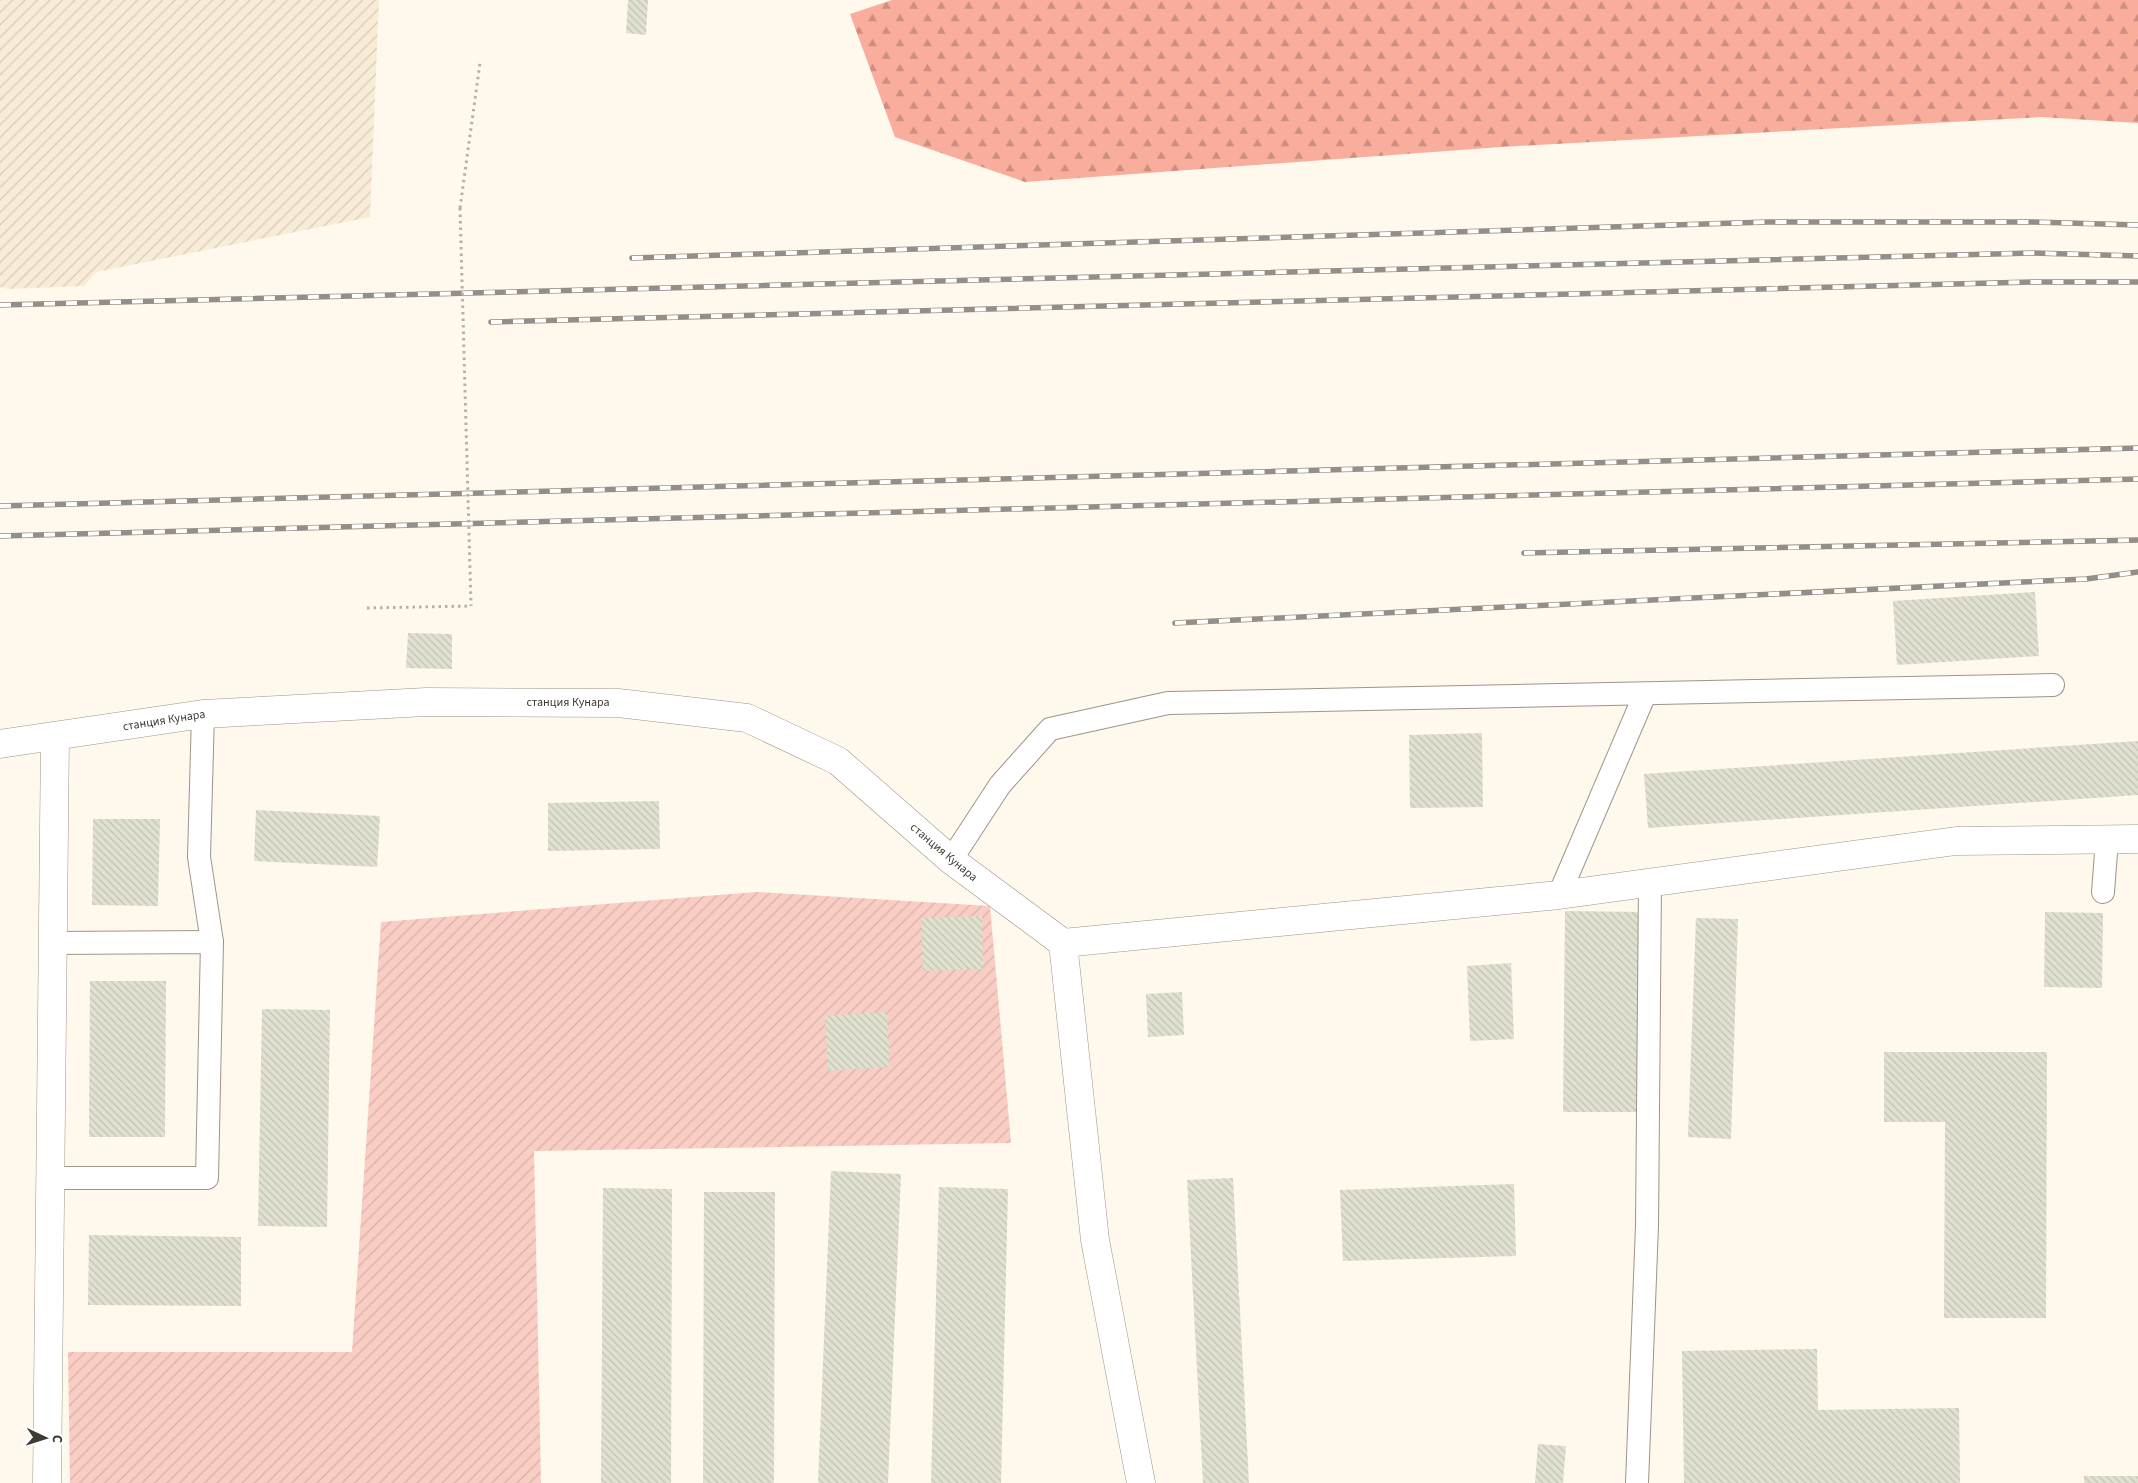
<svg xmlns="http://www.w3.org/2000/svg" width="2138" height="1483" viewBox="0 0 2138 1483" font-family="'Source Sans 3',sans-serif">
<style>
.industrial{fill:url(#industrial-furrows)}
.forest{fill:url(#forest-firs)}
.garden{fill:url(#garden-furrows)}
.building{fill:url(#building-back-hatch)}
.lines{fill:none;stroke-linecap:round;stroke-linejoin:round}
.service-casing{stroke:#9d9588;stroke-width:24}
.minor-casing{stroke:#9d9588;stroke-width:29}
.tertiary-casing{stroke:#9d9588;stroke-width:29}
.path{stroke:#b6b0a7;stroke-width:3;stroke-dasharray:2.5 4;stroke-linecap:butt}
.service{stroke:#fff;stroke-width:22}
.minor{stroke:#fff;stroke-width:28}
.tertiary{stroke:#fff;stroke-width:28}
.rail-casing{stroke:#948f86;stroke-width:5.5}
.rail{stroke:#fff;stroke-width:4;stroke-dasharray:11;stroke-linecap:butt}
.path-bridge{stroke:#b6b0a7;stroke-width:3;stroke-dasharray:2.5 4;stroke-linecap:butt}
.labels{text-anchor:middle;stroke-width:4;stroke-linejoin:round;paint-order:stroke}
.street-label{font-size:12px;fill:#3e3a35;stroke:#fff}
</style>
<defs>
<pattern id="industrial-furrows" width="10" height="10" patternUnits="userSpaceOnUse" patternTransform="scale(1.25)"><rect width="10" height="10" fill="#f9ecd7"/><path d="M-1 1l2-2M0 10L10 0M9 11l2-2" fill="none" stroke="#d6cbb9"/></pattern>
<pattern id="forest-firs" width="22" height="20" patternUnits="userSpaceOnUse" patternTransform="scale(1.25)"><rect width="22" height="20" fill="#f9ad9c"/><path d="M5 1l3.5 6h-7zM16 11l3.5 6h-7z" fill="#cb8e80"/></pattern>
<pattern id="garden-furrows" width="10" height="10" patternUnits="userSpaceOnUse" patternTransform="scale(1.25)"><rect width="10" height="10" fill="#f9cdc3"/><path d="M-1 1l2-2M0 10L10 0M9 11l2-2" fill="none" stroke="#d6b1a8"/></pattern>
<pattern id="building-back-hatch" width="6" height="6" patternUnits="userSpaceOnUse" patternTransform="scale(1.25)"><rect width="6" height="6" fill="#e1e1d1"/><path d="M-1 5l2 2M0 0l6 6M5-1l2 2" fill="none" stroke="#c2c2b4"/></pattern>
</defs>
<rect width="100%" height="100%" fill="#fff8ec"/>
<path class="industrial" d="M0 0H379L370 217 96 272 84 286 8 289 0 287Z"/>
<path class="forest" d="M892 0H2138V123L2041 117 1501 147 1025 182 895 137 850 14Z"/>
<path class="garden" d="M756 892 990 906 1011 1143 534 1151 541 1483H70L68 1352H352L381 922Z"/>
<g class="building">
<path d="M628 0H648L646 35 626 33Z"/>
<path d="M2035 592 2039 656 1897 665 1893 601Z"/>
<path d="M408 633 452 634V669L406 668Z"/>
<path d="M1482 733 1483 807 1410 808 1409 735Z"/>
<path d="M2138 741V795L1648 828 1644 774Z"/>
<path d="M659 801 660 849 548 851V803Z"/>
<path d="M256 810 380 816 377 867 254 861Z"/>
<path d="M93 819H160L158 906 92 905Z"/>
<path d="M1565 911 1643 912 1642 1112H1563Z"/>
<path d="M2045 912 2103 913 2102 988 2044 987Z"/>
<path d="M982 916 983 969 923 971 921 918Z"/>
<path d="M1696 918 1738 919 1731 1139 1688 1137Z"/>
<path d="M1511 963 1514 1039 1470 1041 1467 966Z"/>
<path d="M90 981H166L165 1137H89Z"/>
<path d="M1182 992 1184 1035 1148 1037 1146 994Z"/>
<path d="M262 1009 330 1010 327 1227 258 1226Z"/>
<path d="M887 1012 890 1067 828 1071 825 1016Z"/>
<path d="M1884 1052H2047L2046 1318H1944L1945 1122H1884Z"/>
<path d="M831 1171 901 1174 888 1483H818Z"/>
<path d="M1233 1178 1249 1483H1203L1187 1180Z"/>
<path d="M1514 1184 1516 1256 1343 1261 1340 1190Z"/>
<path d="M939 1187 1008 1189 1001 1483H931Z"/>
<path d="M603 1188 672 1189 671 1483H601Z"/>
<path d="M704 1192H775L774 1483H703Z"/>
<path d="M89 1235 241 1237V1306L88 1305Z"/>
<path d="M1817 1349 1818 1410 1959 1408 1960 1483H1684L1682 1351Z"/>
<path d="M1538 1444 1566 1446 1563 1483H1535Z"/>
<rect x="2084" y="1476" width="54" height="7"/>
</g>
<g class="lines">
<defs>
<g id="service">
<path d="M203 714 199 857 212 942"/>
<path d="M951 860 1000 785 1050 729 1168 703 2053 685"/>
<path d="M2103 892 2107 840"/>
<path d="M1559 895 1645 694"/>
<path d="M51 1178H207L212 942 52 943"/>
<path d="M1637 1483 1647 1226 1650 882"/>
</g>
<g id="minor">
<path d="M1063 943 1559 895 1956 841 2138 839"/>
<path d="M47 1483 55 737"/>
</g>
<path id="tertiary" d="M0 744 203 714 426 702 618 703 747 718 838 761 951 860 1063 943 1095 1240 1141 1483"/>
</defs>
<use href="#service" class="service-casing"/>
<use href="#minor" class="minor-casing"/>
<use href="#tertiary" class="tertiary-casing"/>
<g class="path">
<path d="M460 208 480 63"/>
<path d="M367 608 471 606"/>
</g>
<use href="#service" class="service"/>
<use href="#minor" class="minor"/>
<use href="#tertiary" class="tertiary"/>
<defs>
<g id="rail">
<path d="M632 258 1767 222H2033L2138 225"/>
<path d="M0 305 2033 253 2138 256"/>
<path d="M491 322 2032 282H2138"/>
<path d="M0 506 2138 448"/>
<path d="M0 536 2138 479"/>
<path d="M1524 553 2138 540"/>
<path d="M1175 623 2086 579 2138 572"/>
</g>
</defs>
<use href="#rail" class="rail-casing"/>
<use href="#rail" class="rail"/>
<path class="path-bridge" d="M460 208 471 606"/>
</g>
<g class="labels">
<g class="street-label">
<text x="568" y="706">станция Кунара</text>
<text transform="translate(164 720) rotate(-9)" y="4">станция Кунара</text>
<text transform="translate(944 852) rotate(40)" y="4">станция Кунара</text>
</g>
</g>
<g transform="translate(45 1438) rotate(94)" stroke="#ffffff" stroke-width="4" paint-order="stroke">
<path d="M0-4L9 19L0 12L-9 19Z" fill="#3e3a35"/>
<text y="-8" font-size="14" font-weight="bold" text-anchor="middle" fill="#3e3a35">С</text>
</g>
</svg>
